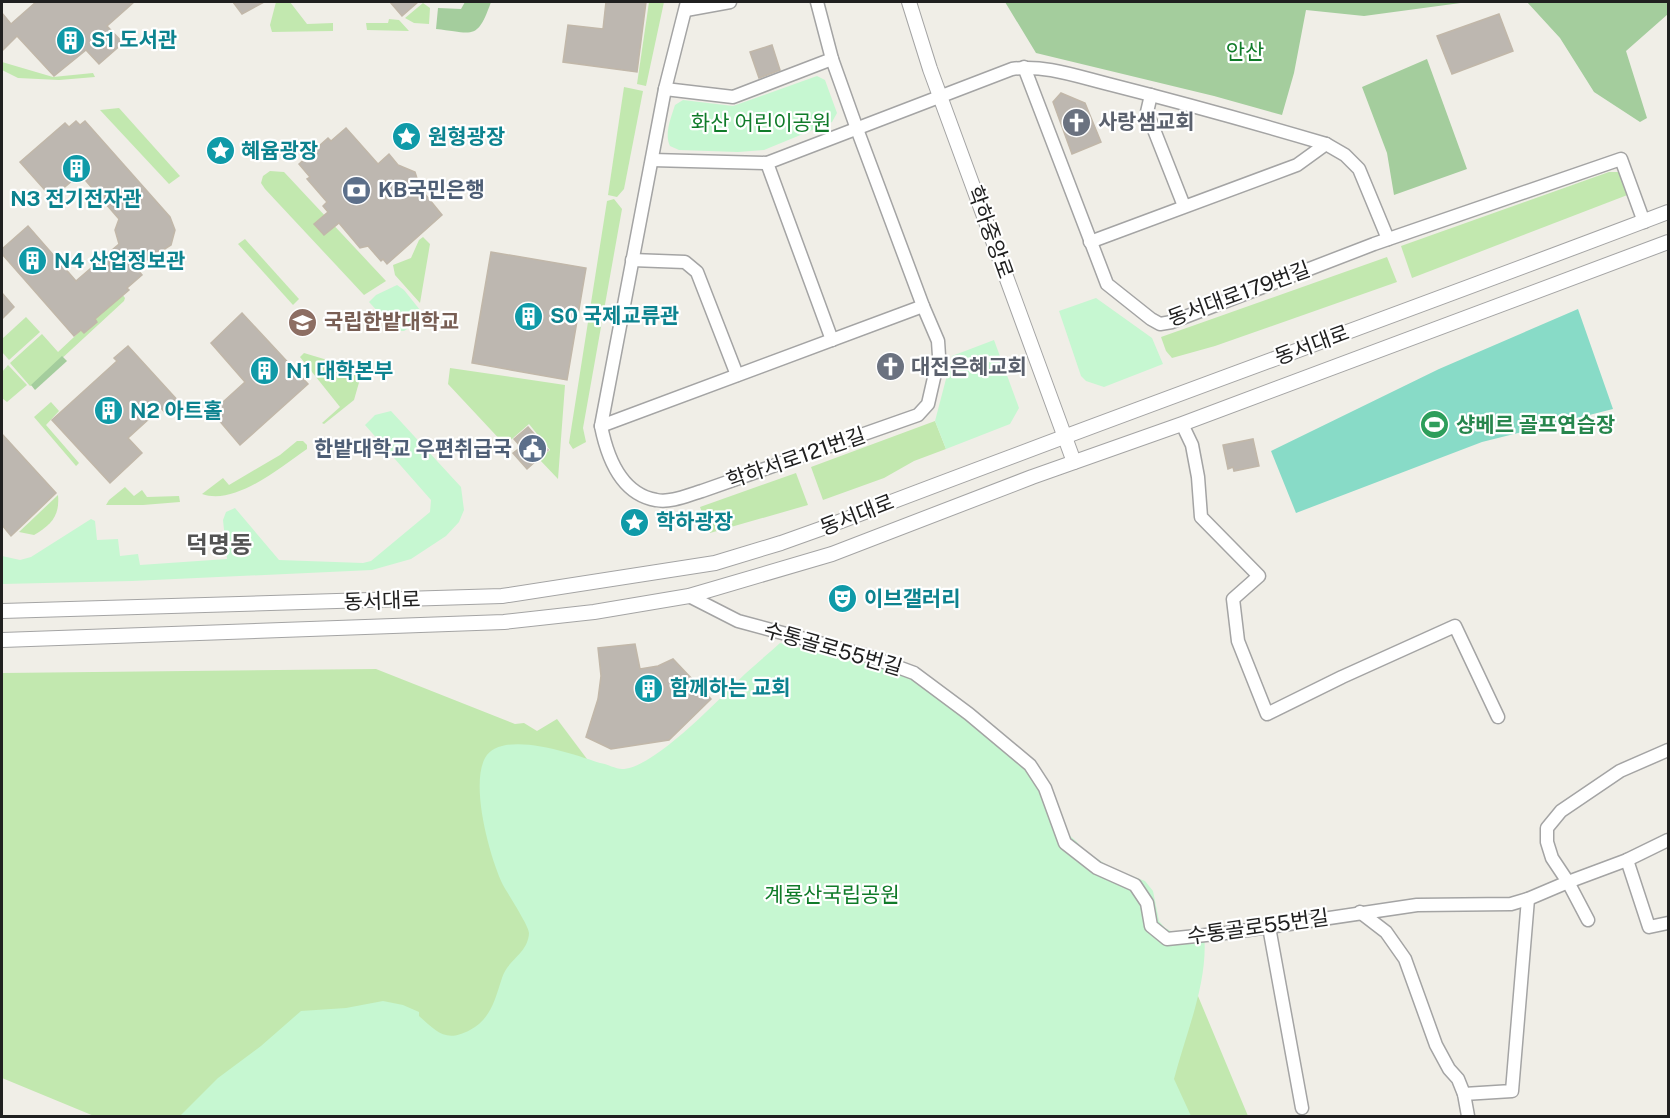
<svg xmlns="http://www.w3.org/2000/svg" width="1670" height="1118" viewBox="0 0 1670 1118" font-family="'Public Sans','Noto Sans KR',sans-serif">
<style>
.grass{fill:#c2e8af}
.forest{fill:#a4cd9d}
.park{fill:#c6f7d1}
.pitch{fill:#88dbc7}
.building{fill:#bdb7b0;stroke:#c1b7a9;stroke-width:1.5}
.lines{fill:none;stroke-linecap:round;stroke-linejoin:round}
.minor-casing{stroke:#a4a4a4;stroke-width:15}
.tertiary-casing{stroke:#a4a4a4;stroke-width:16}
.minor{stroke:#fff;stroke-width:12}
.tertiary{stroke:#fff;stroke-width:14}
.labels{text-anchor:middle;stroke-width:4.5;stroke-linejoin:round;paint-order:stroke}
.culture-label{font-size:21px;font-weight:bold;fill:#0d838f;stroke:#fff;text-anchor:start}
.park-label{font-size:21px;fill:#107b29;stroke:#fff}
.worship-label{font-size:21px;font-weight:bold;fill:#5b616d;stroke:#fff;text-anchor:start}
.service-label{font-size:21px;font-weight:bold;fill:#4e5e75;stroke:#fff;text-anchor:start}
.street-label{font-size:21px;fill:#202020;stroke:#fff}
.education-label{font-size:21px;font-weight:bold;fill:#785e54;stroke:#fff;text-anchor:start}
.leisure-label{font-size:21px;font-weight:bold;fill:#27864d;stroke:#fff;text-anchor:start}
.quarter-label{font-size:24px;font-weight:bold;fill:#535353;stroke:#fff}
</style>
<rect width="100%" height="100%" fill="#f0eee7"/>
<g class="grass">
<path d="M276 2H290L307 24 333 23V31L272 32 270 25Z"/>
<path d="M649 2H664L646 86 637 84Z"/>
<path d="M423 3 430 8 429 24 414 23 405 18Z"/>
<path d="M389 19 399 20 409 31 367 30 366 23H388Z"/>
<path d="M2 62 53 77 93 73 95 77 59 80 18 78 2 70Z"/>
<path d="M624 87 643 91 624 189 617 197 608 195Z"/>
<path d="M119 108 180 176 169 184 100 110Z"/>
<path d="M270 171 284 172 386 281 364 295 265 189 261 183 263 176Z"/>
<path d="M1609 172H1618L1625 179 1630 194 1412 278 1401 246Z"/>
<path d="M614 199 622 209 583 428 586 442 573 449 569 443 607 201Z"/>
<path d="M423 237 430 244 420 303 395 275 393 265 411 258 419 240Z"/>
<path d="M245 239 299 299 293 305 238 244Z"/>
<path d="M1387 257 1397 282 1215 346 1172 358 1166 351 1161 337Z"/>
<path d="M122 294 125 298 124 301 33 385 30 386 10 363 42 334 58 352 119 295Z"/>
<path d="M26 317 40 332 9 360 2 352V339Z"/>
<path d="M304 353 334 362 347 361 360 379 354 400 324 424 322 423 340 407 300 357Z"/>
<path d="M8 365 27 385 7 402 2 398V372Z"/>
<path d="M450 368 565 385 558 479 539 459 550 450 529 424 505 445 448 384Z"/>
<path d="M51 402 59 411 46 425 79 463 76 466 34 417Z"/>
<path d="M935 421 946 449 914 461 884 478 823 500 811 467Z"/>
<path d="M297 441H303L307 445V449C281 467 235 506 202 494L223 478 229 485 280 455Z"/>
<path d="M796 473 808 505 710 533 700 507Z"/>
<path d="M125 487 134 496 142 490 147 497 179 496 180 502 143 505H106L109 500Z"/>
<path d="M58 495C60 516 51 525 34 535L19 532Z"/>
<path d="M376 669 515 724 524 723 537 731 557 719 590 763 1183 960 1248 1116H94L2 1078V673Z"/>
</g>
<g class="forest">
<path d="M465 2H491C477 41 474 33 436 29L438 8 461 9Z"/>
<path d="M1005 2H1468L1364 16 1306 10 1294 73 1282 115 1214 96 1036 53Z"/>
<path d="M1527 2H1668V14L1626 51 1647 118 1640 122 1594 92 1560 38Z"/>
<path d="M1427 59 1467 169 1394 195 1387 153 1362 87Z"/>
<path d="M62 356 67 361 35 390 31 385Z"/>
</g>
<g class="park">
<path d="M817 76 825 80 837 113 832 122 764 150 738 152 679 150 670 146C664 134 671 118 675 105L683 100 733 106Z"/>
<path d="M397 285 404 290 420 310 418 322 404 331H396L369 302 376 295Z"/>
<path d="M1096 298 1152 338 1163 364 1104 387 1086 381 1081 376 1059 311Z"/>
<path d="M994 340 1019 408 1010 424 946 449 935 421 952 356Z"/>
<path d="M391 411 461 487 464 510 459 522 446 536 411 559 372 570 132 581 2 584V556L20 560 31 557 91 519 95 521 97 540 118 539 120 556 138 554 140 565 227 559 223 520 226 512 235 508 279 560 363 563 371 561 430 512 431 500 365 425 375 415Z"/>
<path d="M780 643 880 667 912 678 950 705 1026 768 1042 792 1051 820 1076 841 1085 851 1113 869 1145 881 1153 891 1159 921 1165 928 1177 934 1204 933C1209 981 1186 1033 1174 1079L1191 1116H180L218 1078 261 1046 301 1011 346 1008 383 1001 403 1005 419 1012V1016C437 1032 446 1043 470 1030 491 1019 495 999 502 978 507 960 528 954 529 933 529 926 508 894 503 885 490 858 470 786 485 758 502 728 576 755 600 763 607 764 616 769 622 769 654 769 722 696 746 673 757 663 769 653 780 643Z"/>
</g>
<path class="pitch" d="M1578 309 1613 409 1482 442 1296 513 1271 451 1439 369Z"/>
<g class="building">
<path d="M36 2H134L107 26 123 43 99 64 86 50 54 76 17 36 2 51V13L11 24Z"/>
<path d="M233 2H264L242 14Z"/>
<path d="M390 2H418L402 16Z"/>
<path d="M606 2H646L637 72 563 62 568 25 603 29Z"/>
<path d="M1499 14 1513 51 1452 74 1437 36Z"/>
<path d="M772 45 780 70 759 78 750 52Z"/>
<path d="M1061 93 1085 103 1101 142 1072 154 1053 102Z"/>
<path d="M76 121 80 125 85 121 170 217 175 230 171 245 163 250 156 252 137 269 142 275 127 288 129 290 95 319 97 322 84 333 81 330 74 336 2 254V249L28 226 76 281 119 244 115 230 119 219 80 174 52 198 20 162 65 123 69 127Z"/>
<path d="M346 128 378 164 389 154 398 165 415 172 420 188 442 215 387 264 383 259 381 261 368 246 360 248 339 223 324 235 314 224 328 212 323 206 327 202 307 179 310 177 299 164 308 156 309 145 319 146 328 138 331 141Z"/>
<path d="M491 252 586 268 567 380 472 363Z"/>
<path d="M2 293 14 307 2 319Z"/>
<path d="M242 313 308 384 240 445 212 412 245 382 211 343Z"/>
<path d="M128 346 180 403 167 415 161 408 128 438 142 453 110 483 52 420 117 361 114 358Z"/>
<path d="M528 427 548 450 527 469 513 453 521 447 514 439Z"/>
<path d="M2 434 56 493 11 536 2 525Z"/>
<path d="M1253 439 1259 466 1234 471 1233 467 1228 469 1223 445Z"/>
<path d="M635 644 640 669 658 666 673 659 711 699 669 740 611 749 586 737 598 699 601 676 598 648Z"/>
</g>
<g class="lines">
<defs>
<g id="minor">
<path d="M687 2 665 89 601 426C607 456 621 494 656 500 671 503 688 495 702 491L918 415 928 404 939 356 938 341 923 306 857 129 832 59 817 2"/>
<path d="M686 10 730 2"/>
<path d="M1024 67 1107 284 1151 319 1160 324 1172 322 1374 244 1621 159 1644 222"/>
<path d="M665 89 733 97 832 59"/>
<path d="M1151 95 1147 112 1184 206"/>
<path d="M652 160 767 163 1012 69C1045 64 1079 77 1112 85 1183 103 1255 123 1326 144L1345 155 1359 169 1388 239"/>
<path d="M767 163 832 340"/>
<path d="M1090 242 1297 165 1326 144"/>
<path d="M632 260 685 262 697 272 737 375"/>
<path d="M1182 424 1192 445 1198 477 1201 517 1259 576 1233 599 1238 641 1267 714 1342 677 1455 626 1498 717"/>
<path d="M601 426 923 306"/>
<path d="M689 596 738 621 868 656 914 673 969 714 1030 765 1045 788 1065 843 1097 868 1135 885 1147 903 1151 926 1167 939 1235 932 1417 905 1511 904 1528 899 1568 882 1627 860 1668 840"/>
<path d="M1627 860 1649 927 1668 923"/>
<path d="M1360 912 1386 932 1405 959 1436 1045 1449 1069 1458 1079 1464 1094 1468 1116"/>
<path d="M1588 920 1568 882 1552 858 1547 842V828L1561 811 1620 771 1668 750"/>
<path d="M1269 927 1302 1108"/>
<path d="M1464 1094 1512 1091 1528 899"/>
</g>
<g id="tertiary">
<path d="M909 2 930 69 1074 462"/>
<path d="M2 611 502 596 715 563 781 543 823 528C1104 420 1387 319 1668 212"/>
<path d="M2 640 504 622 594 612 689 596 832 554 1032 477 1182 424 1668 242"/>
</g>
</defs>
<use href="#minor" class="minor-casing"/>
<use href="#tertiary" class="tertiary-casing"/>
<use href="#minor" class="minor"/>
<use href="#tertiary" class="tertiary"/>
</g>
<defs>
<symbol id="building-disc" viewBox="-11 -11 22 22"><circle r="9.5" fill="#0f9aa8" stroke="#fff"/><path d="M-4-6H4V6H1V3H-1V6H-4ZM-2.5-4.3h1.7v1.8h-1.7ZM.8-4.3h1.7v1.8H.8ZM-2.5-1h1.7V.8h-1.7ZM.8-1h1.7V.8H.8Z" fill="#fff"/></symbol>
<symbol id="church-disc" viewBox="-11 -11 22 22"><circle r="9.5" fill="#6b7280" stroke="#fff"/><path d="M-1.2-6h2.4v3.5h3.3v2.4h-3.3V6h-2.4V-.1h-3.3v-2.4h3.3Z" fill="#fff"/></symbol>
<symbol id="sight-disc" viewBox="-11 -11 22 22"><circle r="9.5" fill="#0f9aa8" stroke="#fff"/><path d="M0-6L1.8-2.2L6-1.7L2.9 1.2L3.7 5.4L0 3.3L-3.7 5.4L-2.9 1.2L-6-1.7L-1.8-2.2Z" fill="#fff"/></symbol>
<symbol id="bank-disc" viewBox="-11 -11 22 22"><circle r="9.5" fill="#5c6f8a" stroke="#fff"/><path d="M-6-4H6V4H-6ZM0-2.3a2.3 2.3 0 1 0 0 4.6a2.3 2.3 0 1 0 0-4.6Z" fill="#fff"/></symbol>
<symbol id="university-disc" viewBox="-11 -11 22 22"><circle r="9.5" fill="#8d6e63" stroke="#fff"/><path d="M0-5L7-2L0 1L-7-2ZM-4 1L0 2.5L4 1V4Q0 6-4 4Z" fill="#fff"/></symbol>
<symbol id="stadium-disc" viewBox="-11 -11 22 22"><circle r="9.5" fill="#2e9e5b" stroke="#fff"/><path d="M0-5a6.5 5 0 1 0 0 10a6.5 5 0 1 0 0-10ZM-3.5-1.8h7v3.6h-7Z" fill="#fff"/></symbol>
<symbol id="civic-disc" viewBox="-11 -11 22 22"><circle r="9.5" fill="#5c6f8a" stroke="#fff"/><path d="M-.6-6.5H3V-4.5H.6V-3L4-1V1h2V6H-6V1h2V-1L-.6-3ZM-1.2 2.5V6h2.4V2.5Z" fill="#fff"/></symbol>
<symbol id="theatre-disc" viewBox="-11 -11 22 22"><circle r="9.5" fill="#0f9aa8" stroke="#fff"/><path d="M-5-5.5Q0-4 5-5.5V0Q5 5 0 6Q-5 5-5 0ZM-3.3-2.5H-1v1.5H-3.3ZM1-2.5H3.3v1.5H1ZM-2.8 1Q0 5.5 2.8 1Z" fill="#fff"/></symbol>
</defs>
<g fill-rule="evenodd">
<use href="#building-disc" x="54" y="24" width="33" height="33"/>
<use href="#church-disc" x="1060" y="106" width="33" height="33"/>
<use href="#sight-disc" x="390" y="120" width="33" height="33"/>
<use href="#sight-disc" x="204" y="134" width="33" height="33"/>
<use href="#building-disc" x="60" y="152" width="33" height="33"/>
<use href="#bank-disc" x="340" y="174" width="33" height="33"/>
<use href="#building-disc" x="16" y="244" width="33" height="33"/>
<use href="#building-disc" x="512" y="300" width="33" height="33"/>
<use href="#university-disc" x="286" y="306" width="33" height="33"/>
<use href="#church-disc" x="874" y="350" width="33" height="33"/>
<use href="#building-disc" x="248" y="354" width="33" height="33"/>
<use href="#building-disc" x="92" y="394" width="33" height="33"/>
<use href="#stadium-disc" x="1418" y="408" width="33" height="33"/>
<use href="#civic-disc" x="516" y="432" width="33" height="33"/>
<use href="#sight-disc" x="618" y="506" width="33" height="33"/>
<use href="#theatre-disc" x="826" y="582" width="33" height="33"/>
<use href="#building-disc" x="632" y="672" width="33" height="33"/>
</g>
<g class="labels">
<g class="culture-label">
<text x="91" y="47">S1 도서관</text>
<text x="428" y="144">원형광장</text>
<text x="241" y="158">혜윰광장</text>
<text x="76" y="206" text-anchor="middle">N3 전기전자관</text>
<text x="54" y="268">N4 산업정보관</text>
<text x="550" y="323">S0 국제교류관</text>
<text x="286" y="378">N1 대학본부</text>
<text x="130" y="418">N2 아트홀</text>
<text x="656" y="529">학하광장</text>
<text x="864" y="606">이브갤러리</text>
<text x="670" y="695">함께하는 교회</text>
</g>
<g class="park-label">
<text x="1245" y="59">안산</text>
<text x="761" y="130">화산 어린이공원</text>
<text x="832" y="902">계룡산국립공원</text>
</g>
<g class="worship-label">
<text x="1098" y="129">사랑샘교회</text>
<text x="911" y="374">대전은혜교회</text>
</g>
<g class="service-label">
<text x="378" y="197">KB국민은행</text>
<text x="512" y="456" text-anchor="end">한밭대학교 우편취급국</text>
</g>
<g class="street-label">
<text transform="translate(990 232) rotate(70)" y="7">학하중앙로</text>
<text transform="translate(1239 294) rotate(-20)" y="7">동서대로179번길</text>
<text transform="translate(1312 345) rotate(-20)" y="7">동서대로</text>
<text transform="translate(796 458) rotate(-19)" y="7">학하서로121번길</text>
<text transform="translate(857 515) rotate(-21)" y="7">동서대로</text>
<text transform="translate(382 601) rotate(-2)" y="7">동서대로</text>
<text transform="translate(833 649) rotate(16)" y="7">수통골로55번길</text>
<text transform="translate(1258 927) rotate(-8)" y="7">수통골로55번길</text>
</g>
<g class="education-label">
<text x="324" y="329">국립한밭대학교</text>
</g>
<g class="leisure-label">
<text x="1456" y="432">샹베르 골프연습장</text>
</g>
<g class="quarter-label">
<text x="219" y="553">덕명동</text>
</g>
</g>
<rect width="1670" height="1118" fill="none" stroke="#202020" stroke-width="6"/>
</svg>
